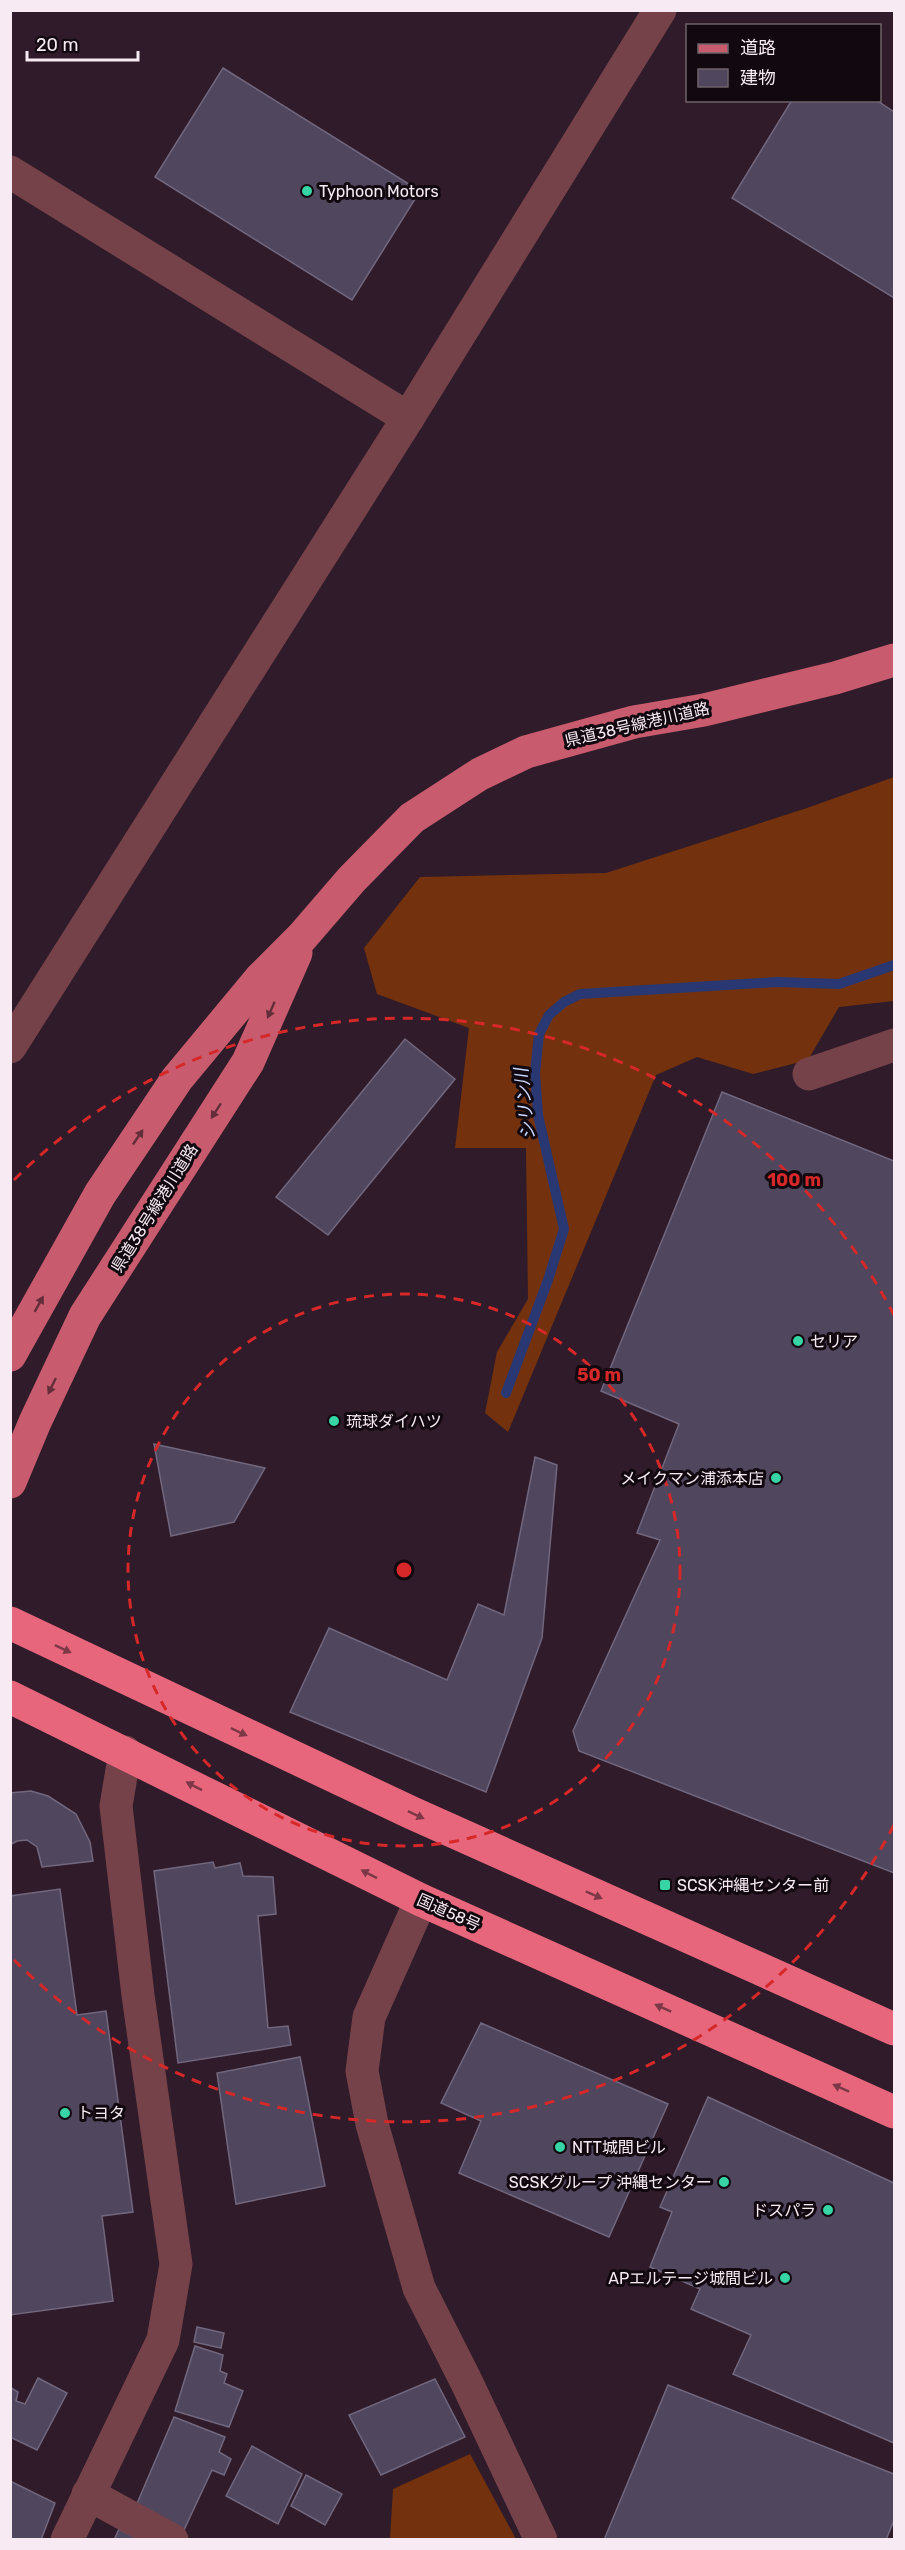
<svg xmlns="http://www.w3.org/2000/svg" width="905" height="2550" viewBox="0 0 905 2550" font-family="Rubik,'Noto Sans JP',sans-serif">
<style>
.forest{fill:#73320d}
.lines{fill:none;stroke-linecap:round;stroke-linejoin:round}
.stream{stroke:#293873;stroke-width:10}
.building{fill:#50465d;stroke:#71677f;stroke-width:1.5}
.minor{stroke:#764249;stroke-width:33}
.major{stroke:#c85c6e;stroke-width:33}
.highway{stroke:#e8667c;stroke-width:33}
.oneway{fill:#632e3a}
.oneway2{fill:#7c3846}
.ring{fill:none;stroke:#d62828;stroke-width:3;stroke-dasharray:10 8}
.poi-dot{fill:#37d4a6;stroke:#11090f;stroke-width:2}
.labels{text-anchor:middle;stroke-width:6;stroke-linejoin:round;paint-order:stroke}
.poi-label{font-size:16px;fill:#f8eaf3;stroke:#11090f;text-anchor:start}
.street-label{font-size:16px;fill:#f8eaf3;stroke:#11090f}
.water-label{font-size:18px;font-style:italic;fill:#ccd9fe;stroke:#11090f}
.centre{fill:#d62828;stroke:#11090f;stroke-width:3}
.ring-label{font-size:18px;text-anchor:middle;font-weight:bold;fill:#d62828;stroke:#11090f;stroke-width:6;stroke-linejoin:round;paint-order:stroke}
</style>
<rect width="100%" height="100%" fill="#2f1b29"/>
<g class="forest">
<path d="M894 777V1001L839 1007 808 1060 753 1074 697 1057 656 1075 508 1432 485 1413 497 1352 528 1299 526 1148H455L469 1028 377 994 364 948 420 877 606 873 807 808Z"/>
<path d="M470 2454 516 2539H390L393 2489Z"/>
</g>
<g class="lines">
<path class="stream" d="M506 1393 548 1280 564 1229 538 1115 535 1073 539 1034 549 1015 564 1002 580 994 777 982 839 984 894 965"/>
</g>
<g class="building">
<path d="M223 68 420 191 352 300 155 177Z"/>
<path d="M792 100H876L894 112V298L732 198Z"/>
<path d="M405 1039 455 1079 328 1235 276 1197Z"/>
<path d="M722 1092 894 1161V1873L579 1751 573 1731 660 1540 637 1533 679 1424 601 1391Z"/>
<path d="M154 1444 265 1468 234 1522 171 1536Z"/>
<path d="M535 1457 557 1465 542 1638 486 1792 290 1712 329 1628 447 1680 478 1604 504 1615Z"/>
<path d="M31 1791 48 1796 76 1814 90 1842 93 1861 42 1867 37 1847 27 1840 17 1841 10 1845V1793Z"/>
<path d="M213 1862 215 1868 240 1863 243 1876 273 1877 276 1914 258 1916 268 2028 288 2026 291 2045 178 2063 154 1871Z"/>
<path d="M60 1889 77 2015 106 2011 133 2212 102 2216 113 2301 10 2315V1896Z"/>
<path d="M481 2023 668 2104 609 2237 459 2173 481 2121 441 2103Z"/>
<path d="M300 2057 325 2186 236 2204 217 2073Z"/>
<path d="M708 2097 894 2183V2443L733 2374 751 2335 691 2309 700 2289 650 2267 672 2212 660 2207Z"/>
<path d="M197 2327 224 2333 221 2348 194 2342Z"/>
<path d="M195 2346 223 2355 220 2371 227 2374 224 2383 243 2391 229 2427 175 2411Z"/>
<path d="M38 2378 67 2393 37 2450 10 2437V2387L18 2392 16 2401 25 2404Z"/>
<path d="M435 2379 465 2437 381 2475 349 2415Z"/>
<path d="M668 2385 894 2474V2520L886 2540H604Z"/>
<path d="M174 2417 225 2437 219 2452 231 2459 224 2475 212 2470 184 2530 135 2508Z"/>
<path d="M252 2446 302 2474 278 2524 226 2496Z"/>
<path d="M306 2475 342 2494 325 2525 291 2506Z"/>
<path d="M10 2481 55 2503 41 2540H10Z"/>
<path d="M119 2529 140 2540H114Z"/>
</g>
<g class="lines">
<g class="minor">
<path d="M10 172 408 418"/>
<path d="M10 1047 408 418 660 10"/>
<path d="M809 1074 894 1045"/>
<path d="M421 1900 369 2017 362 2071 372 2124 419 2288 466 2381 541 2540"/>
<path d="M88 2494 172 2540"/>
<path d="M67 2540 163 2340 176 2264 138 1995 116 1806 125 1752"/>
</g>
<g class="major">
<path d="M10 1355 100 1194 177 1079 260 979 302 937 352 879 412 818 480 774 526 752 634 722 704 710 835 678 894 660"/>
<path d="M10 1482 35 1422 85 1316 248 1062 296 953"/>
</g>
<g class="highway">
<path d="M10 1623 412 1813 894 2029"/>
<path d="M10 1697 421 1900 894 2112"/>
</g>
</g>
<defs><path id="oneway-solid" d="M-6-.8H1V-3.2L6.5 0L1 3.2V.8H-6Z" transform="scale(1.5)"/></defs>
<g class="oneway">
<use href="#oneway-solid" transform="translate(271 1010) rotate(114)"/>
<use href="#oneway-solid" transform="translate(216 1111) rotate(123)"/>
<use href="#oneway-solid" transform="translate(138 1137) rotate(-56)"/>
<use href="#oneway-solid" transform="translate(39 1304) rotate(-61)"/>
<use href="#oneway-solid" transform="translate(52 1386) rotate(116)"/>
</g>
<g class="oneway2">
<use href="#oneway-solid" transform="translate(63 1649) rotate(25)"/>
<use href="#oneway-solid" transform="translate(239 1732) rotate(25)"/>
<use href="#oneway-solid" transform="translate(194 1786) rotate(-153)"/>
<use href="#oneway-solid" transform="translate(416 1815) rotate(25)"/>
<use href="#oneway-solid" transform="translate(369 1874) rotate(-153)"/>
<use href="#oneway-solid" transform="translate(594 1895) rotate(24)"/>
<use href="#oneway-solid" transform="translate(663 2008) rotate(-156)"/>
<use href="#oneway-solid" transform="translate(841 2088) rotate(-156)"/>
</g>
<g class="ring">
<circle cx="404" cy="1570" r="276"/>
<path d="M894 1825A552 552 0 0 1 14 1960M14 1180A552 552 0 0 1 894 1315"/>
</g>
<g class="poi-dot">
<circle cx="307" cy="191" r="6"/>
<circle cx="798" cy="1341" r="6"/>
<circle cx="334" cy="1421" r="6"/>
<circle cx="776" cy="1478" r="6"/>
<rect x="659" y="1879" width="12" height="12" rx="3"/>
<circle cx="65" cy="2113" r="6"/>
<circle cx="560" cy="2147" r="6"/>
<circle cx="724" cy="2182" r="6"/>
<circle cx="828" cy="2210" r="6"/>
<circle cx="785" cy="2278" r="6"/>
</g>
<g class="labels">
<g class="poi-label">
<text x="319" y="197">Typhoon Motors</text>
<text x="810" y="1347">セリア</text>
<text x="346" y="1427">琉球ダイハツ</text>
<text x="764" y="1484" text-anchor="end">メイクマン浦添本店</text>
<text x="677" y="1891">SCSK沖縄センター前</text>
<text x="77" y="2119">トヨタ</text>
<text x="572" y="2153">NTT城間ビル</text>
<text x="712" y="2188" text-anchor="end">SCSKグループ 沖縄センター</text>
<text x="816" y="2216" text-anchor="end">ドスパラ</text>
<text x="773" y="2284" text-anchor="end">APエルテージ城間ビル</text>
</g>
<g class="street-label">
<text transform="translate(637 724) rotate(-13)" y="6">県道38号線港川道路</text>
<text transform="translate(154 1208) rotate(-58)" y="6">県道38号線港川道路</text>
<text transform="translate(449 1912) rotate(24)" y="6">国道58号</text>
</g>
<g class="water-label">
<text transform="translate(525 1104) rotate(-96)" y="6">シリン川</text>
</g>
</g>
<circle cx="404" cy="1570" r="9" class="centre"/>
<g class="ring-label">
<text x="794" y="1186">100 m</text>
<text x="599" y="1381">50 m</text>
</g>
<rect width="905" height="2550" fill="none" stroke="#f8eaf3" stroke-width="24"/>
<rect x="686" y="24" width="195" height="78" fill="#11090f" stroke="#6d636a" stroke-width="1.5"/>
<rect x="698" y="44" width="30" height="9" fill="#c85c6e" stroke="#6d636a" stroke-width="1.5"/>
<text x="740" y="54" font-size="18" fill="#f8eaf3">道路</text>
<rect x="698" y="69" width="30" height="18" fill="#50465d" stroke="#6d636a" stroke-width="1.5"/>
<text x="740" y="84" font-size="18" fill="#f8eaf3">建物</text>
<path d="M27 51v9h111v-9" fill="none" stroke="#f8eaf3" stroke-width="3"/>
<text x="36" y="51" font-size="18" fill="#f8eaf3" stroke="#11090f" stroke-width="4.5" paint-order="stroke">20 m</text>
</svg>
